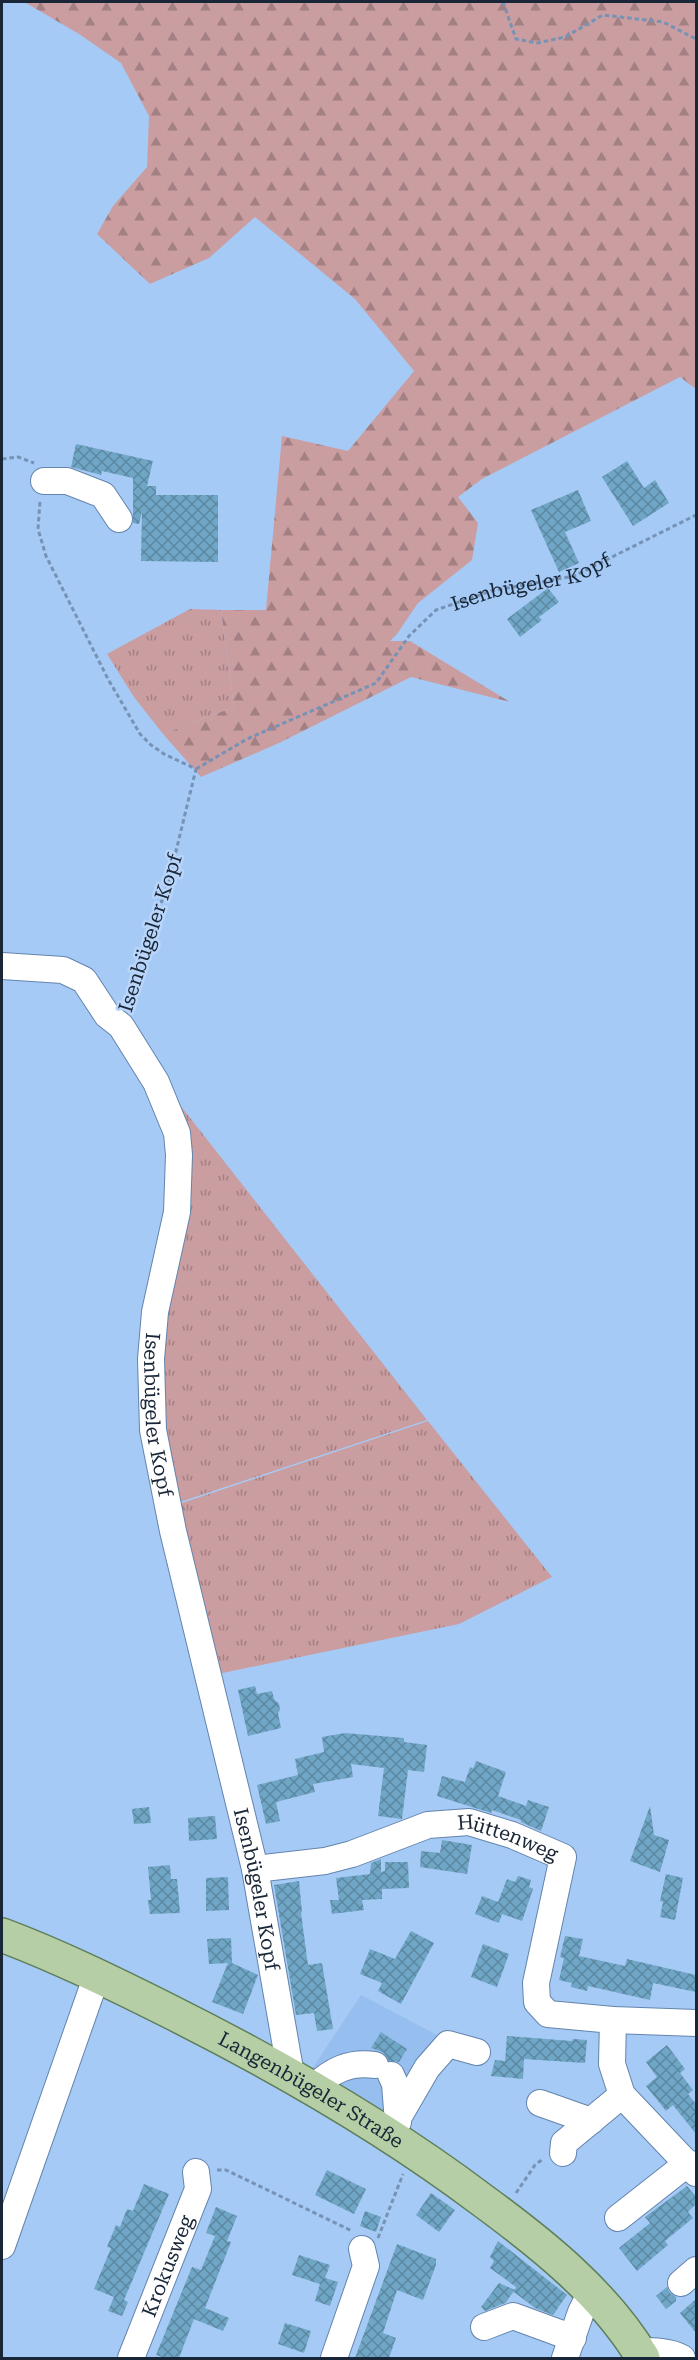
<svg xmlns="http://www.w3.org/2000/svg" width="698" height="2360" viewBox="0 0 698 2360" font-family="'Roboto Serif',serif">
<style>
.built{fill:#96beef}
.grass{fill:url(#grass-tufts)}
.forest{fill:url(#forest-firs)}
.building{fill:url(#building-cross-hatch)}
.lines{fill:none;stroke-linecap:round;stroke-linejoin:round}
.minor-casing{stroke:#6384ad;stroke-width:28}
.major-casing{stroke:#5e7e58;stroke-width:36}
.path{stroke:#7692b5;stroke-width:3;stroke-dasharray:4.5 3;stroke-linecap:butt}
.minor{stroke:#fff;stroke-width:26}
.major{stroke:#b5cea5;stroke-width:33}
.labels{text-anchor:middle;stroke-width:5;stroke-linejoin:round;paint-order:stroke}
.street-label{font-size:20px;fill:#182637;stroke:#b9d6fa}
</style>
<defs>
<pattern id="grass-tufts" width="24" height="20" patternUnits="userSpaceOnUse" patternTransform="scale(1.5)"><rect width="24" height="20" fill="#ca9da0"/><path d="M3 7l-1-3M5 7V3M7 7l1-3M15 17l-1-3M17 17v-4M19 17l1-3" fill="none" stroke="#a38083"/></pattern>
<pattern id="forest-firs" width="22" height="20" patternUnits="userSpaceOnUse" patternTransform="scale(1.5)"><rect width="22" height="20" fill="#ca9da0"/><path d="M5 1l3.5 6h-7zM16 11l3.5 6h-7z" fill="#a38083"/></pattern>
<pattern id="building-cross-hatch" width="8" height="8" patternUnits="userSpaceOnUse" patternTransform="scale(1.5)"><rect width="8" height="8" fill="#70a6c5"/><path d="M0 0l8 8M0 8l8-8" fill="none" stroke="#5b87a1"/></pattern>
</defs>
<rect width="100%" height="100%" fill="#a6caf6"/>
<path class="built" d="M361 1995 437 2035 401 2090 410 2137 312 2069Z"/>
<g class="grass">
<path d="M190 609 221 610 234 707 163 734 134 697 107 654Z"/>
<path d="M158 1077 427 1420 156 1510 168 1261 184 1206Z"/>
<path d="M428 1421 552 1577 459 1624 208 1676 167 1508Z"/>
</g>
<path class="forest" d="M15 2H696V389L680 377 482 479 458 497 478 523 472 560 418 603 397 634 390 641H410L510 702 411 677 279 743 201 777 163 734 234 707 221 610H266L282 436 348 451 414 371 355 299 255 217 209 258 150 284 97 234 113 206 147 167 149 116 121 63 79 34 26 3Z"/>
<g class="building">
<path d="M76 444 153 461 147 486H156V495H218V562L141 561 142 511 139 524 133 523V478L102 471 101 475 71 467Z"/>
<path d="M627 461 644 488 655 480 669 503 633 526 602 477Z"/>
<path d="M578 490 591 521 565 532 579 563 559 572 531 510Z"/>
<path d="M548 588 559 602 539 617 542 620 520 637 507 619Z"/>
<path d="M255 1686 257 1694 272 1691 274 1699 279 1704 280 1710 278 1713 281 1728 248 1736 238 1690Z"/>
<path d="M345 1733 404 1738V1742L427 1745 424 1772 408 1770 402 1819 378 1816 384 1768 351 1764 353 1777 313 1784 315 1792 276 1802 280 1821 266 1824 257 1785 298 1775 295 1759 324 1752 322 1737Z"/>
<path d="M476 1761 506 1772 498 1796 526 1806 528 1800 549 1807 541 1831 521 1822V1820L492 1810 491 1813 437 1796 442 1776 465 1782 470 1767 473 1769Z"/>
<path d="M650 1806 654 1835 669 1840 660 1872 630 1861Z"/>
<path d="M149 1807 151 1823 134 1824 132 1809Z"/>
<path d="M215 1816 217 1839 189 1841 188 1818Z"/>
<path d="M442 1840 472 1845 467 1874 420 1867 421 1851 440 1853Z"/>
<path d="M381 1859V1872L385 1871V1862H408L409 1888 382 1889V1899L362 1900 364 1910 332 1914 330 1900H339L336 1878 370 1874 371 1863Z"/>
<path d="M170 1865 171 1879H177L180 1913 150 1914 148 1900H151L148 1867Z"/>
<path d="M666 1874 683 1878 675 1920 660 1917 663 1902 660 1901Z"/>
<path d="M518 1876 531 1880 529 1887 533 1889 522 1921 502 1914 499 1923 475 1914 482 1896 498 1902 507 1879 515 1882Z"/>
<path d="M228 1877 229 1910 206 1911V1878Z"/>
<path d="M299 1881 302 1912 301 1913 308 1965 322 1963 333 2029 317 2031 314 2013 296 2015 274 1885Z"/>
<path d="M411 1931 434 1943 401 2004 378 1991 382 1983 360 1974 370 1949 395 1959Z"/>
<path d="M565 1936 583 1939 579 1956 625 1966 627 1959 696 1975V1992L653 1983 650 2000 588 1986 587 1991 571 1987 572 1983 559 1980 564 1958 560 1957Z"/>
<path d="M231 1938 232 1963 258 1975 243 2014 212 2002 228 1963 209 1964 207 1939Z"/>
<path d="M483 1944 509 1954 497 1987 471 1977Z"/>
<path d="M381 2032 407 2049 399 2062 389 2061 383 2052 371 2048Z"/>
<path d="M507 2036 572 2041 573 2039 587 2040 585 2063 524 2059 523 2079 491 2076 495 2060 505 2061Z"/>
<path d="M667 2045 685 2069 680 2073 693 2090 688 2094 696 2104V2134L673 2105 666 2111 646 2086 657 2077 646 2062Z"/>
<path d="M327 2170 366 2189 354 2214 315 2195Z"/>
<path d="M144 2184 169 2194 124 2300 128 2302 122 2316 108 2311 114 2297 94 2289 111 2248 107 2247 116 2225 120 2227 127 2209 133 2211Z"/>
<path d="M687 2186 696 2197V2204L688 2212 693 2218 665 2241 668 2245 637 2271 619 2248 650 2223 645 2217Z"/>
<path d="M431 2193 455 2210 439 2232 416 2215Z"/>
<path d="M216 2207 237 2216 227 2241 231 2242 205 2308 229 2318 223 2331 194 2319 179 2358H165L156 2355 192 2267 201 2270 215 2236 206 2233Z"/>
<path d="M365 2211 381 2217 376 2232 360 2226Z"/>
<path d="M498 2241 567 2295 553 2315 535 2308 514 2292 516 2287 490 2268 494 2261 490 2257Z"/>
<path d="M397 2244 436 2259V2265L423 2300 397 2290 383 2333 396 2338 389 2358H355Z"/>
<path d="M299 2255 330 2265 325 2278 338 2282 330 2306 315 2301 320 2284 292 2275Z"/>
<path d="M499 2283 515 2290 505 2303 485 2311 481 2307Z"/>
<path d="M667 2287 670 2293 676 2297V2301L666 2309 656 2296Z"/>
<path d="M696 2299V2333L680 2313Z"/>
<path d="M285 2323 311 2331 304 2353 278 2344Z"/>
</g>
<g class="lines">
<defs>
<g id="minor">
<path d="M44 481H67L103 495 119 519"/>
<path id="s2" d="M2 966 63 970 84 980 107 1015 121 1026 156 1082 177 1133 179 1155 177 1212 155 1312 151 1359 153 1430 173 1531 255 1869 291 2075"/>
<path id="s3" d="M255 1869 325 1861 352 1854 428 1825 469 1822 512 1835 563 1857 536 1983 537 2002 548 2014 613 2020 696 2023"/>
<path d="M613 2020 612 2064 622 2095 696 2173"/>
<path d="M391 2075 395 2084 398 2122"/>
<path d="M313 2088C331 2071 349 2061 375 2065"/>
<path d="M540 2103 591 2121"/>
<path d="M398 2118 427 2068 448 2044 477 2052"/>
<path d="M563 2153 564 2143 622 2095"/>
<path d="M618 2218 688 2163"/>
<path d="M2 2246 97 1975"/>
<path d="M681 2283 696 2270"/>
<path d="M484 2327 513 2316 573 2338"/>
<path d="M639 2351C653 2351 670 2351 682 2358"/>
<path id="s4" d="M131 2358 198 2189 196 2172"/>
<path d="M334 2358 366 2266 362 2249"/>
<path d="M565 2358 581 2312 591 2292"/>
</g>
<g id="major">
<path id="s5" d="M2 1935C58 1956 113 1983 167 2010 277 2065 384 2126 482 2200 542 2244 605 2294 643 2358"/>
</g>
</defs>
<use href="#minor" class="minor-casing"/>
<use href="#major" class="major-casing"/>
<g class="path">
<path d="M503 2 516 39 537 43 565 37 603 15 663 22 696 39"/>
<path d="M2 459 18 457 34 463"/>
<path d="M40 502 38 529 46 556 108 679 140 734 151 745 164 754 196 769 168 884 132 983 126 1004"/>
<path id="s1" d="M196 769 247 739 376 683 409 636 436 610 491 591 574 576 696 515"/>
<path d="M217 2170H226L352 2231"/>
<path d="M516 2193 535 2165 543 2159"/>
<path d="M378 2238 403 2174"/>
</g>
<use href="#minor" class="minor"/>
<use href="#major" class="major"/>
</g>
<g class="labels">
<g class="street-label">
<text dy="7" stroke="none"><textPath href="#s1" startOffset="394">Isenbügeler Kopf</textPath></text>
<text transform="translate(150 933) rotate(-72)" y="7">Isenbügeler Kopf</text>
<text dy="7" stroke="none"><textPath href="#s2" startOffset="550">Isenbügeler Kopf</textPath></text>
<text dy="7" stroke="none"><textPath href="#s3" startOffset="262">Hüttenweg</textPath></text>
<text dy="7" stroke="none"><textPath href="#s2" startOffset="1036">Isenbügeler Kopf</textPath></text>
<text dy="7" stroke="none"><textPath href="#s5" startOffset="346">Langenbügeler Straße</textPath></text>
<text dy="7" stroke="none"><textPath href="#s4" startOffset="99">Krokusweg</textPath></text>
</g>
</g>
<rect width="698" height="2360" fill="none" stroke="#182637" stroke-width="6"/>
</svg>
